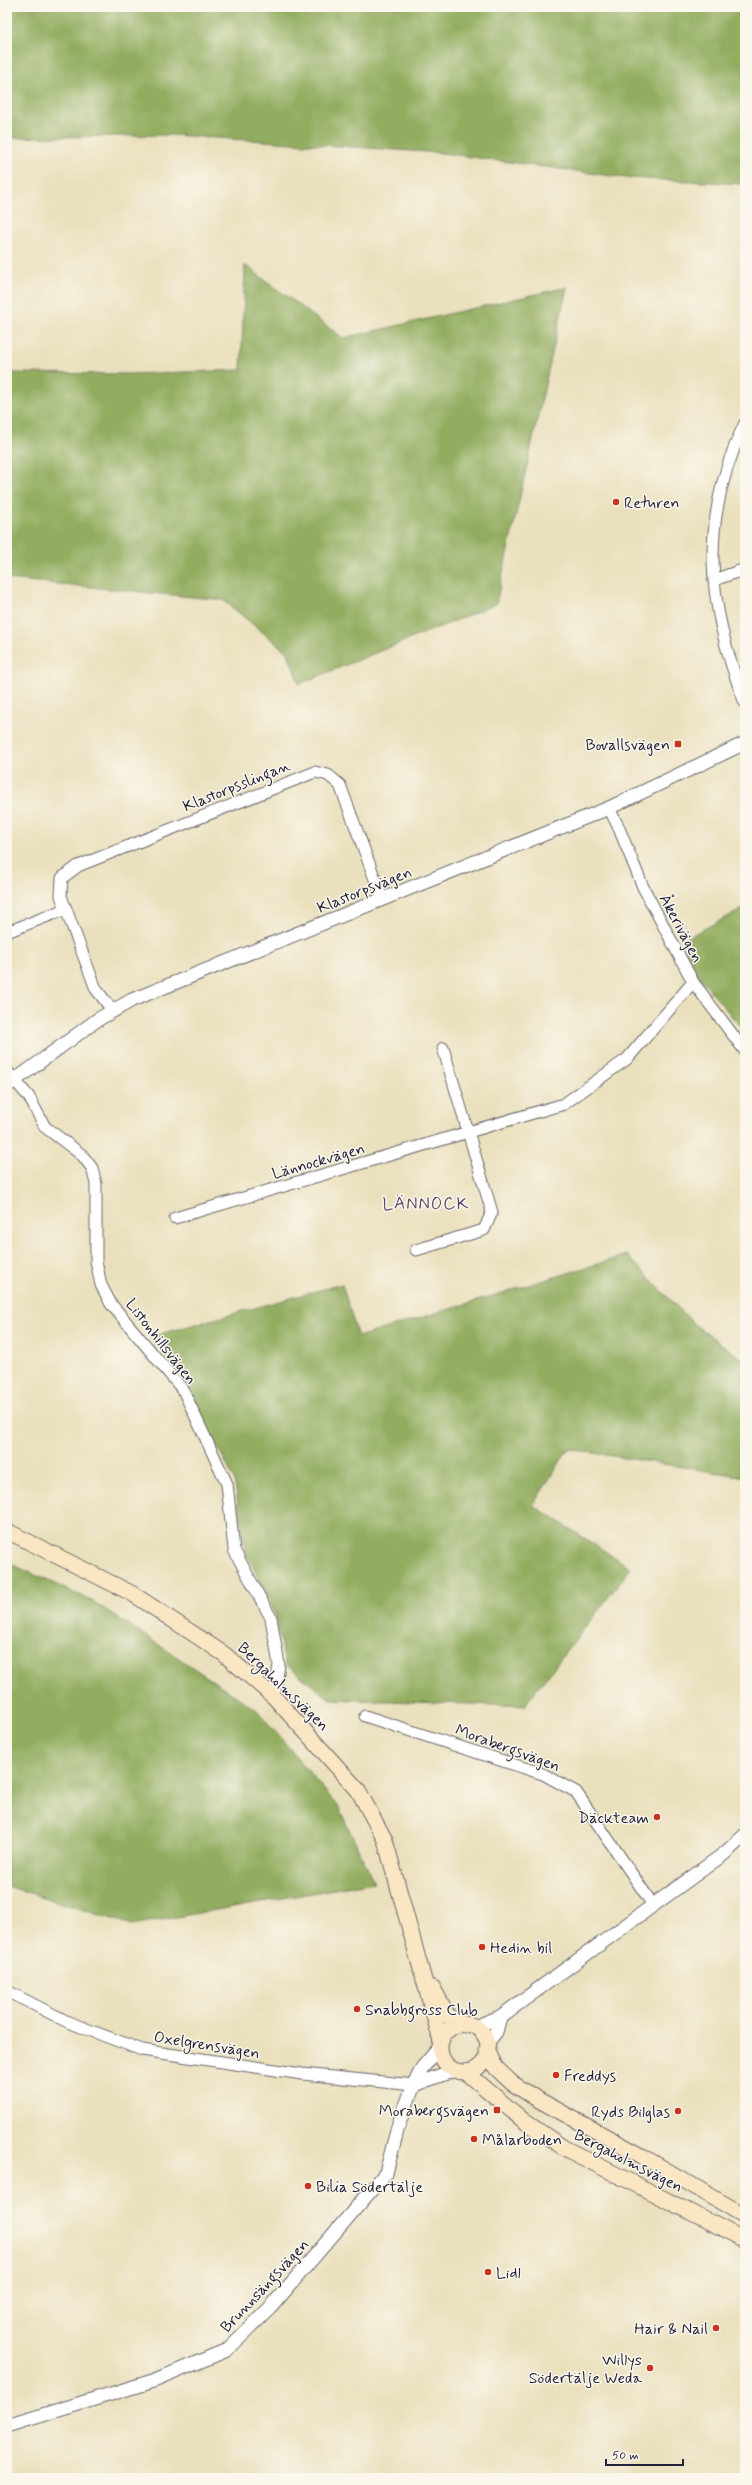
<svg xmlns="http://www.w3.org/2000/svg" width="752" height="2485" viewBox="0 0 752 2485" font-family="Mynerve,sans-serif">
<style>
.forest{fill:#93ad60;stroke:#5a684e}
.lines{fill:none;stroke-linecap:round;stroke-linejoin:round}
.minor-casing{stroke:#686468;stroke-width:13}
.tertiary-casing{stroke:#686468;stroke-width:15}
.secondary-casing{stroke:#686468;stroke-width:17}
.minor{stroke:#fff;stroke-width:11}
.tertiary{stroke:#fff;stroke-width:13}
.secondary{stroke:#fbe6c4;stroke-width:15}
.poi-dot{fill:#c8321e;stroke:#fbf7ec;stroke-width:1.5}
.labels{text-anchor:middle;stroke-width:3;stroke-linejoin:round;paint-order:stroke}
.poi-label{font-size:16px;fill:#22223b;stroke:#fbf7ec;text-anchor:start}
.street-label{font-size:16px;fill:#22223b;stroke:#fbf7ec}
.neighbourhood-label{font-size:17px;letter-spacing:1px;fill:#5c486b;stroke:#fbf7ec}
</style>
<rect width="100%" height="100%" fill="#fbf7ec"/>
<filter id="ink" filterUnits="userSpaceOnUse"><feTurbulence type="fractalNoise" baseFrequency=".025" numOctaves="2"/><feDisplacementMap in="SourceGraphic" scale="8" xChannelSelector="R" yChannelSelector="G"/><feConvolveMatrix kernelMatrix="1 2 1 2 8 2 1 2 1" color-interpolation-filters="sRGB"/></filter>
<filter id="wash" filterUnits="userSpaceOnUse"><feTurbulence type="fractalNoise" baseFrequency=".012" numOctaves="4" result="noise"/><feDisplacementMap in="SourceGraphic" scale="16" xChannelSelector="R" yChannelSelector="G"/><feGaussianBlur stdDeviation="0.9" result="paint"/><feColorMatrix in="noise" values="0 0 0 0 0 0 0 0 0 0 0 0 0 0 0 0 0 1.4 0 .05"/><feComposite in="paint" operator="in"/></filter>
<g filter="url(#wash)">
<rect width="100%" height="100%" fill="#eae0bd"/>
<g class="forest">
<path d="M7 7H745V184L626 178 442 153 172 135 7 138Z"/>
<path d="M245 265 343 338 567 287 496 604 299 684 288 653 223 600 7 579V373L129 374 241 370Z"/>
<path d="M745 908V1032L698 976 682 940Z"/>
<path d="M627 1255 695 1325 745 1361V1477L568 1449 533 1505 631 1568 524 1706 330 1699 285 1664 274 1611 246 1552 234 1479 185 1383 152 1336 342 1284 358 1337Z"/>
<path d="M7 1562 94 1602 257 1710 338 1806 374 1882 132 1925 7 1886Z"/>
</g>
</g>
<g filter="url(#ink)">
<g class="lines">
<defs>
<g id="minor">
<path d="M745 423C698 521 707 605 745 703"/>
<path d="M714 580 745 569"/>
<path d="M609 808 618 826 643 887 693 982 745 1051"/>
<path d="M7 932 66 909"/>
<path d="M112 1010 96 989 61 896 62 878 78 866 315 772 328 775 340 785 382 898"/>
<path d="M7 1071 29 1097 45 1127 82 1155 92 1168 96 1184V1261L101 1285 111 1304 183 1390 227 1484 234 1550 271 1618 279 1665 274 1697"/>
<path d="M175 1218 564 1104 627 1059 693 982"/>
<path d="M416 1250 484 1230 492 1212 443 1048"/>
<path d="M365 1716 543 1774 576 1792 653 1905"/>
<path d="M7 1991 68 2022 142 2050 302 2074 414 2085"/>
</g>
<g id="tertiary">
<path d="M7 1086 97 1020 132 1000 609 808 745 743"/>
<path d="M474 2027 500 2017 725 1853 745 1835"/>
<path d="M487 2043 496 2032 500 2017"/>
<path d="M414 2085 455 2070"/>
<path d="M7 2426 156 2380 227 2350 270 2308 386 2173 399 2123 414 2085 422 2068 440 2047"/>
</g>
<g id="secondary">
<path d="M7 1531 133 1594 224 1654 274 1697 358 1790 385 1840 441 2041"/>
<path d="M433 1988 448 2016 465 2025"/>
<circle cx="464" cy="2048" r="24"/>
<path d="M487 2050 496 2068 512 2083 537 2099 642 2156 745 2216"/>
<path d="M466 2072 524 2121 564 2148 745 2240"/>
</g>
</defs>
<use href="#minor" class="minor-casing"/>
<use href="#tertiary" class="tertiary-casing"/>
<use href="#secondary" class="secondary-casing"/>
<use href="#minor" class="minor"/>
<use href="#tertiary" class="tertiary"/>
<use href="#secondary" class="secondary"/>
</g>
</g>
<g class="poi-dot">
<circle cx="616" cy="502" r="4"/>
<rect x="674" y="740" width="8" height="8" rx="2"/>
<circle cx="657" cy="1817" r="4"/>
<circle cx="482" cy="1947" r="4"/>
<circle cx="357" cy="2009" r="4"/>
<circle cx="556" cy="2075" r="4"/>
<rect x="493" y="2106" width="8" height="8" rx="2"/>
<circle cx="678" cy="2111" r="4"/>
<circle cx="474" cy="2139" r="4"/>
<circle cx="308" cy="2186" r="4"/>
<circle cx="488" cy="2272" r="4"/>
<circle cx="716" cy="2328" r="4"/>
<circle cx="650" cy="2368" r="4"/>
</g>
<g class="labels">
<g class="poi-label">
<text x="624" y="508">Returen</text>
<text x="670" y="750" text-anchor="end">Bovallsvägen</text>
<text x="649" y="1823" text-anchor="end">Däckteam</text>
<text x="490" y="1953">Hedin bil</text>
<text x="365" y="2015">Snabbgross Club</text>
<text x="564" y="2081">Freddys</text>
<text x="489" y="2116" text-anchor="end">Morabergsvägen</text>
<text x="670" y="2117" text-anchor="end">Ryds Bilglas</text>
<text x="482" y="2145">Målarboden</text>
<text x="316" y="2192">Bilia Södertälje</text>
<text x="496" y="2278">Lidl</text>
<text x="708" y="2334" text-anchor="end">Hair &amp; Nail</text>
<text x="642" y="2365" text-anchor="end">Willys<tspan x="642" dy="18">Södertälje Weda</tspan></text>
</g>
<g class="street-label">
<text transform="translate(236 785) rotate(-22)" y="6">Klastorpsslingan</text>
<text transform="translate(364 889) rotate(-22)" y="6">Klastorpsvägen</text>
<text transform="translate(682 928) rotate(62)" y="6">Åkerivägen</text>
<text transform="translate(318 1160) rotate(-16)" y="6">Lännockvägen</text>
<text transform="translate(162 1341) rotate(52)" y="6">Listonhillsvägen</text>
<text transform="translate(284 1686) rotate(44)" y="6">Bergaholmsvägen</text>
<text transform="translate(508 1747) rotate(20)" y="6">Morabergsvägen</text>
<text transform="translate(207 2044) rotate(9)" y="6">Oxelgrensvägen</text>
<text transform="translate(629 2160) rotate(27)" y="6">Bergaholmsvägen</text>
<text transform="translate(264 2285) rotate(-47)" y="6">Brunnsängsvägen</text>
</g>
<g class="neighbourhood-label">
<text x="426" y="1209">LÄNNOCK</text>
</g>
</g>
<rect width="752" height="2485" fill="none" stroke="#fbf7ec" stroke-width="24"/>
<path d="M606 2459v6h77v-6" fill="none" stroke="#22223b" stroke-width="2"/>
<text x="612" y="2459" font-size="12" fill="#22223b" stroke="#fbf7ec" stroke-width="3" paint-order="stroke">50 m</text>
</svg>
